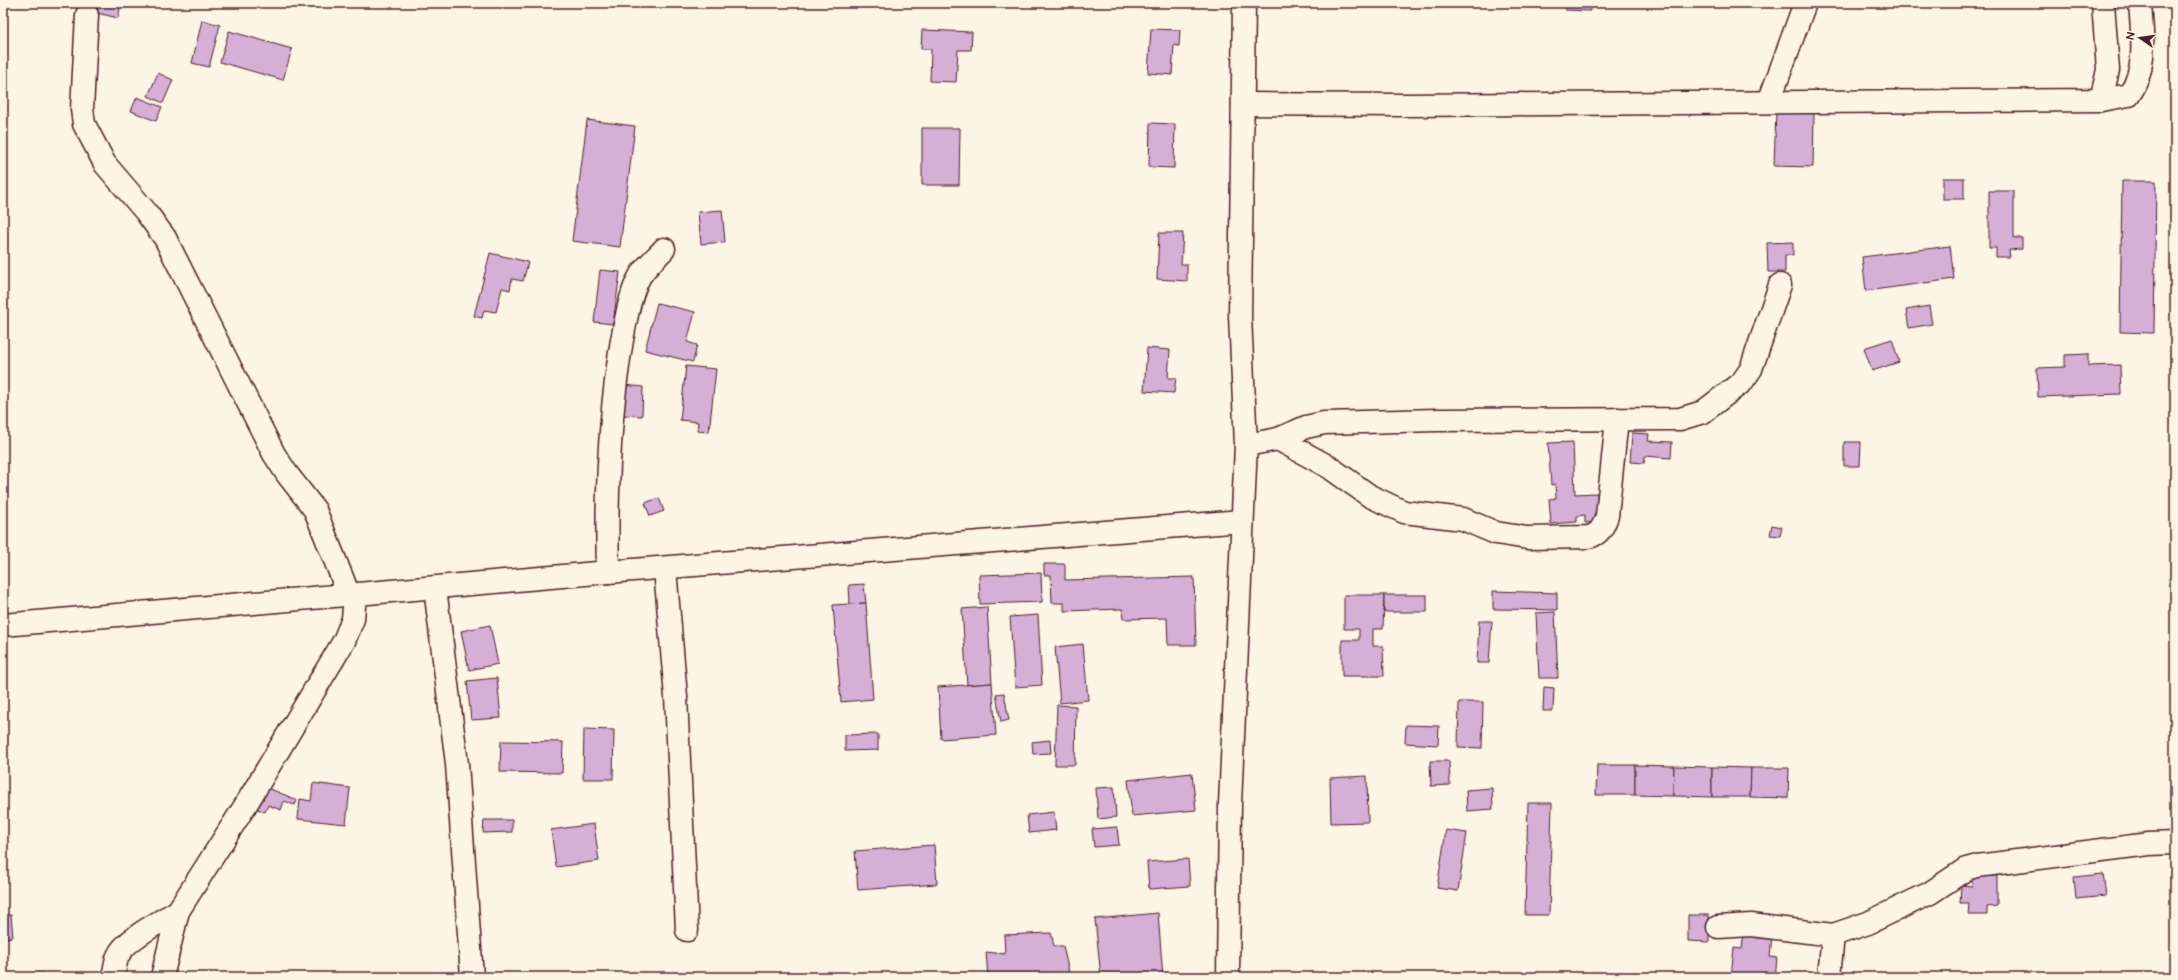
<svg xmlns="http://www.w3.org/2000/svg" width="2178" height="980" viewBox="0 0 2178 980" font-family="'Balsamiq Sans',sans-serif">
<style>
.building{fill:#d6afd7;stroke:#4a1f2b}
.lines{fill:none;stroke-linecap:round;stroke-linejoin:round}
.minor-casing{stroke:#4a1f2b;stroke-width:25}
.minor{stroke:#fcf5e5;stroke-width:22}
</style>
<rect width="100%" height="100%" fill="#fcf5e5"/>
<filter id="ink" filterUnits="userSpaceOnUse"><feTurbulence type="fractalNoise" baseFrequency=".025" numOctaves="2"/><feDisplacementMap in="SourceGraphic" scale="8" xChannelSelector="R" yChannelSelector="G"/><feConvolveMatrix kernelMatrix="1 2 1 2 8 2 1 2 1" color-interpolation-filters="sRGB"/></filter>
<g filter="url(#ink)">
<g class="building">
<path d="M99 3H121L118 18 97 13Z"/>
<path d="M1146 3H1174V4Z"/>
<path d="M1566 3H1590V11L1565 10Z"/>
<path d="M202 20 220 25 209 67 192 63Z"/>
<path d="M1151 29 1180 30 1179 46 1174 45 1172 75 1148 73Z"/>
<path d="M922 30 972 32 971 50H958L956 82 930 81 931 49H921Z"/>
<path d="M229 31 292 49 283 80 220 62Z"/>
<path d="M158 73 173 80 163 103 148 96Z"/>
<path d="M137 97 162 107 156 121 131 111Z"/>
<path d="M1776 111 1814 113 1813 167 1774 166Z"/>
<path d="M587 120 635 126 620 247 572 241Z"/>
<path d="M1150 123 1175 124 1174 168 1149 167Z"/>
<path d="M922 128H960L959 185H922Z"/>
<rect x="1943" y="178" width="21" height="21"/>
<path d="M2122 181H2156L2154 333 2120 332Z"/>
<path d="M1989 191H2014V238H2022V249L2009 250 2010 257H1996V248H1989Z"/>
<path d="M722 210 725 242 701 244 698 212Z"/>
<path d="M1159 233H1183L1181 264H1187V281L1157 279Z"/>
<path d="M1793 242V255H1785V272H1768L1767 243Z"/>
<path d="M1950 246 1954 279 1866 291 1862 257Z"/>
<path d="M490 253 528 262 523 281 512 279 510 290 502 288 496 312 484 310 482 318 474 316Z"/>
<path d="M600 270 620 272 613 324 594 322Z"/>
<path d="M657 303 695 312 687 342 697 345 693 362 645 350Z"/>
<path d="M1929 306 1932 324 1909 328 1906 310Z"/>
<path d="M1892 339 1899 362 1872 371 1864 348Z"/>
<path d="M1147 348 1170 350 1168 378H1176L1174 393 1144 391Z"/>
<path d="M2088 354V366L2120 365 2121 394 2038 397 2037 368 2065 367V355Z"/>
<path d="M686 366 716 369 709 432 697 431 698 422 680 420Z"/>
<path d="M624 385 643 387 642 416 622 415Z"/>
<path d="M1632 433 1649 434 1648 441 1672 442 1671 458 1645 456 1644 463 1630 462Z"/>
<path d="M1573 442 1575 494 1597 493 1599 522 1585 523V515L1577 516V522L1551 524 1549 499 1556 498 1555 484 1551 485 1548 443Z"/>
<path d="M1844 442H1861L1860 466H1844Z"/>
<path d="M659 498 664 511 650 516 645 503Z"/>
<path d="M1772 525 1782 527 1780 536 1770 535Z"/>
<path d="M1044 564H1065V580L1194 577 1196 645H1168L1167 618 1123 619 1122 609 1064 611V603H1052L1051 575H1044Z"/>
<path d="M1041 573 1042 602 980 604 979 575Z"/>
<path d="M864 584 866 603 850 604 849 585Z"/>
<path d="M1493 591 1557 593V610L1493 609Z"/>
<path d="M1344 595H1384L1383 629H1373V646H1383L1384 676H1342V640H1359V629H1344Z"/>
<rect x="1384" y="595" width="43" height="17"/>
<path d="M866 603 873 699 841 702 833 605Z"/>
<path d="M987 607 992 683 967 685 962 609Z"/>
<path d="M1555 612 1558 678H1539L1536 613Z"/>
<path d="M1038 615 1042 685 1015 687 1010 617Z"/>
<path d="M1479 621H1492L1489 663H1477Z"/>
<path d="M490 625 498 664 469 670 461 631Z"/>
<path d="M1083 644 1088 700 1060 703 1055 647Z"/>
<path d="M497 678 501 718 471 720 467 681Z"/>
<path d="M992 683 996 735 941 739 938 687Z"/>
<path d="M1544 687 1554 688 1553 711H1543Z"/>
<path d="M1004 693 1009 720 1001 722 996 694Z"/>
<path d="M1459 702H1483L1482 748 1458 747Z"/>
<path d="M1057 705 1076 706 1075 765H1055Z"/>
<path d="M1406 725 1439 726 1438 745 1405 743Z"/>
<path d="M584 729 614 730 613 779H583Z"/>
<path d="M878 734V750L845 751V735Z"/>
<path d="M1050 740 1051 753 1033 754 1032 742Z"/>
<path d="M501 741 563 742 562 773 500 772Z"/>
<path d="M1430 761H1449L1450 785 1431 786Z"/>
<path d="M1597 765H1635V795H1596Z"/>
<path d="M1635 765 1674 766 1673 796 1635 795Z"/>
<path d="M1674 766 1712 767V797L1673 796Z"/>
<path d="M1712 767 1751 768 1750 797H1712Z"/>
<path d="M1751 768H1789L1788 798 1750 797Z"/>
<path d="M2172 770H2175V835H2171Z"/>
<path d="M1192 773 1196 810 1132 816 1128 780Z"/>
<path d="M1367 776 1368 822 1331 823 1330 778Z"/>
<path d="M313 783 350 788 346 824 298 819 300 799 311 801Z"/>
<path d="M263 786 297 800 295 805 284 801 281 810 268 805 265 812 255 808Z"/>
<path d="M1114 787 1116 817 1098 819 1096 788Z"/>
<path d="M1492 788 1493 809 1467 811 1466 790Z"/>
<path d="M1528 803H1552L1549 915H1525Z"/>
<path d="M1054 812 1056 830 1029 833 1027 815Z"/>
<path d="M484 820H512V832L483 833Z"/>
<path d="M594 824 599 861 556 867 551 830Z"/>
<path d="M1117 827 1119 845 1094 847 1092 829Z"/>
<path d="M1446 830 1467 833 1458 891 1437 888Z"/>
<path d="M934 845 937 884 858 890 855 851Z"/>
<path d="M1188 859 1190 886 1149 889 1147 862Z"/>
<path d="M2103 874 2106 896 2076 899 2074 877Z"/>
<path d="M1972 876H1997V906L1987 907V915H1968L1969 903H1960L1961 885 1972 886Z"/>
<path d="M1158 913 1163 977H1101L1095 919Z"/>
<path d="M3 915H11L13 937 3 938Z"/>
<path d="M1688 915H1709V942L1688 941Z"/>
<path d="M1744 932 1772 935 1770 957 1777 958 1775 977H1731L1734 948 1742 949Z"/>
<path d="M1051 933 1054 946H1063L1070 977H988L986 952 1005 954 1004 935Z"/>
<path d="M43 973 44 977H11V976Z"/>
</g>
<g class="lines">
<defs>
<g id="minor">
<path d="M87 15 82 109 84 124 105 164 146 212 165 238 274 454 287 474 315 510 349 595"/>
<path d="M2101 100 2129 95C2148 68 2142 34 2140 3"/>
<path d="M1769 102 1805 3"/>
<path d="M1243 104 1405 105 2101 100 2108 70 2103 3"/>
<path d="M1278 439 1329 467 1370 496 1404 512 1463 519 1496 533 1527 538 1589 537C1600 534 1603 527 1607 516L1617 419"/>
<path d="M1246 445 1278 439 1306 427 1324 423 1437 420 1680 419 1703 412 1742 382 1751 369 1780 285"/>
<path d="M665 569 676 697 687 930"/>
<path d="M608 572C606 495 609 416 622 340 626 320 630 293 640 276 646 266 657 257 664 249"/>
<path d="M435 588 457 764 472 977"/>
<path d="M3 625 608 572 1242 521"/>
<path d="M1718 927 1751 925 1833 935 1868 923 1930 893 1966 869 1977 866 2149 844 2175 843"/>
<path d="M113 977C115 970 115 962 118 956 125 939 162 921 178 911"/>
<path d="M162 977 178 911 245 806 344 641 353 619 355 595"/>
<path d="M1228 977 1230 804 1246 445 1240 316 1244 3"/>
<path d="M1829 977 1833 935"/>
</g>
</defs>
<use href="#minor" class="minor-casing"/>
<use href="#minor" class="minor"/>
</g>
</g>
<rect width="2178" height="980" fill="none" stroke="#fcf5e5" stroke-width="16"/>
<rect x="8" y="8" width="2162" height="964" fill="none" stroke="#4a1f2b" stroke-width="1.5" filter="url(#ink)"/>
<g transform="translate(2140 38) rotate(283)" stroke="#fcf5e5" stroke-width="3" paint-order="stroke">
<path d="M0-3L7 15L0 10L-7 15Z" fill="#4a1f2b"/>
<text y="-6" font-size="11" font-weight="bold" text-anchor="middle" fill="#4a1f2b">N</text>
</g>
</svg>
